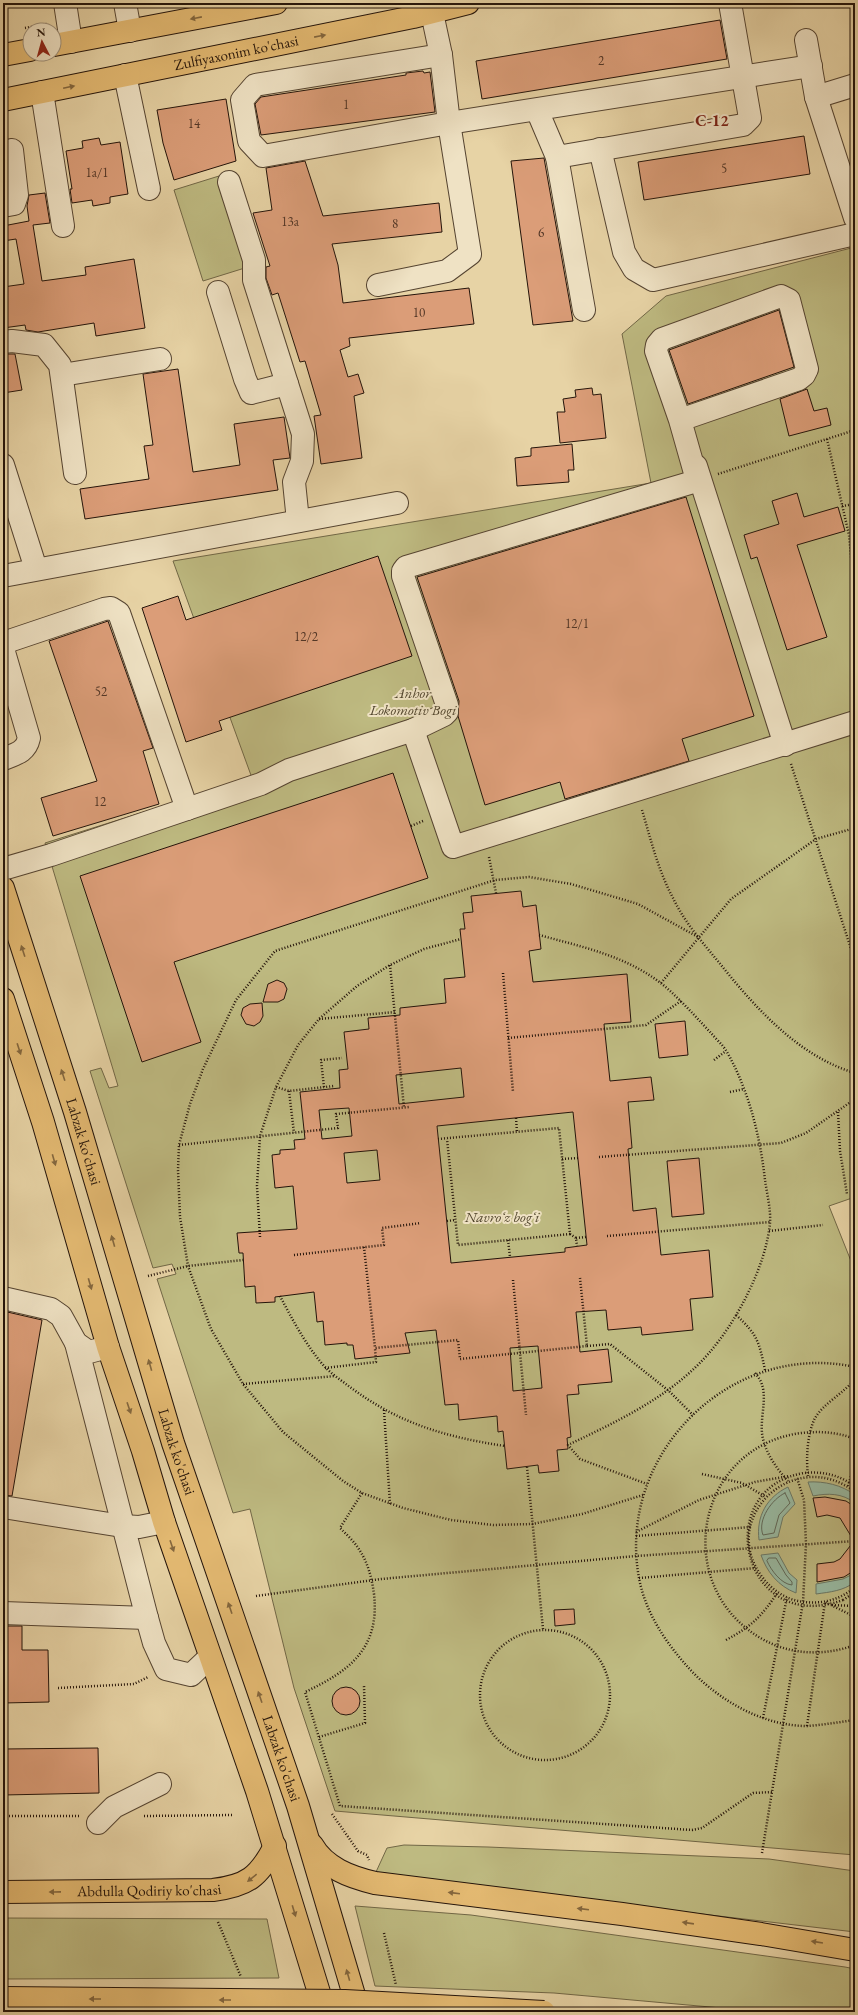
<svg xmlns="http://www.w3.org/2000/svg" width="858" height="2015" viewBox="0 0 858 2015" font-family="'EB Garamond',serif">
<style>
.green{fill:#beba81;stroke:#716746}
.water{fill:#98b9a1;stroke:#6a7765}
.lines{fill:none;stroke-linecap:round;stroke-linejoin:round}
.shore{stroke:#5e6656;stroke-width:1}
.building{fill:#db9d78;stroke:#24140a;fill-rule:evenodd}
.minor-casing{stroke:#554431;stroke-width:24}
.major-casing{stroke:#24140a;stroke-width:24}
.path{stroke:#24140a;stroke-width:2.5;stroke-dasharray:1 2;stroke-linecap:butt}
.minor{stroke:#efe2c4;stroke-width:22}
.major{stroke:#e4ba72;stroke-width:22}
.major-bridge-casing{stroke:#24140a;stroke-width:24;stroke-linecap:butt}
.path-bridge{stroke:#24140a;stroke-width:2.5;stroke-dasharray:1 2;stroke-linecap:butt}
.major-bridge{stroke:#e4ba72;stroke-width:22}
.oneway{fill:#84673e}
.labels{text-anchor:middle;stroke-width:4;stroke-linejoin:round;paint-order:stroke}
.number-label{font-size:13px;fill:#523626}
.street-label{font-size:15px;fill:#24140a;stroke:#efe2c4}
.park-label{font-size:15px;font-style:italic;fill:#52462e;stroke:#efe2c4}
.neighbourhood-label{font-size:16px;font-weight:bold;fill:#7a1f14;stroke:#efe2c4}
</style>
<rect width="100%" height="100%" fill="#e7d3a5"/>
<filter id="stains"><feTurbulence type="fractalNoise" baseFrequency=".005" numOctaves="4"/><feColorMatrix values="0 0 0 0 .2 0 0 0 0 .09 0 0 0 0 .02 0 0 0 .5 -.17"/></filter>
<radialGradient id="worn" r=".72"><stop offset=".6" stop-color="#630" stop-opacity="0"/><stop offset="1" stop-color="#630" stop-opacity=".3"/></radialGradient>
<g class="green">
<path d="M219 176 248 267 203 281 174 190Z"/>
<path d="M855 247V1197L829 1206 855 1271V1855L335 1811 294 1688 250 1509 233 1513 157 1279 176 1274 172 1264 153 1268 90 1071 101 1068 109 1088 118 1086 45 843 252 778 173 561 651 483 622 334 666 296Z"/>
<path d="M404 1845 488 1847 769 1859 855 1871V1932L693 1913 376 1872 387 1848Z"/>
<path d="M355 1906 471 1915 845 1967 855 1969V2012H766L554 1993 375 1986Z"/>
<path d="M3 1918 267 1919 279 1978 3 1979Z"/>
</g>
<g class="water">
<path d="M808 1482C824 1481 842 1485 855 1495V1503C842 1493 828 1493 813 1496Z"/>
<path d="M788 1487 795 1504 783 1517 778 1537 759 1540C756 1516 767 1497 788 1487Z"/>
<path d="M778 1553 789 1573 797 1580 796 1593C778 1586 767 1572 761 1555Z"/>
<path d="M855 1573V1582C843 1591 830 1592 816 1594V1584L843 1579Z"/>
</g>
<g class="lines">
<g class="shore">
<path d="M785 1493 790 1503 779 1515 774 1533 763 1535C757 1520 772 1499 785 1493Z"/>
<path d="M769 1558H776L786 1575 792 1582V1585C781 1584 771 1570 767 1561Z"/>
</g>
</g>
<g class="building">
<path d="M720 20 727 59 482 99 476 61Z"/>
<path d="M423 71 424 73 430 72 435 112 261 135 255 104 261 97 406 75V73Z"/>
<path d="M226 99 236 161 174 180 163 143 157 110Z"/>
<path d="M804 136 810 174 644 200 638 162Z"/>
<path d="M99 138 101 145 120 142 128 194 110 197V203L93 206 92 200 72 203 70 189H72L66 151 83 148 82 141Z"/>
<path d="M544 158 573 321 533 325 511 161Z"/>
<path d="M305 161 323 216 439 203 442 232 332 244 338 265 343 303 469 288 474 324 349 338 350 346 340 350 348 377 358 374 364 393 354 396 362 458 321 464 314 416 321 415 305 361 300 362 278 293 272 295 266 278V267L270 266 253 213 272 210 266 168Z"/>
<path d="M45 193 50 223 33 225 42 281 86 275 85 267 134 259 145 328 96 336 94 323 38 332 26 330 25 325 3 328V287L24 284 16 239 3 241V226L29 221 27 206 29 195Z"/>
<path d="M779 310 794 367 688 404 669 350Z"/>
<path d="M3 354H15L22 390 3 393Z"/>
<path d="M178 369 193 472 240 465 234 424 284 417 290 458 273 460 278 490 85 519 80 489 149 479 144 446 153 445 143 374Z"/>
<path d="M592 388 593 395 601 394 606 438 560 443 557 412H565L563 399 576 397 575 390Z"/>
<path d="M807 389 814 411 827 408 831 425 789 436 780 399Z"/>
<path d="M572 444 574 470H568L569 482 517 486 515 458 531 456V448Z"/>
<path d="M797 493 804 517 838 507 845 531 797 545 827 637 787 650 757 557 751 559 744 535 779 524 772 501Z"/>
<path d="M686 497 754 716 682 739 689 761 565 799 560 782 485 805 458 716 459 701 417 577Z"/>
<path d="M378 556 412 656 219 721 222 730 186 742 142 608 178 596 186 620Z"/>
<path d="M108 621 153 748 143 751 159 804 53 836 41 798 97 781 49 641Z"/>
<path d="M393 773 428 878 174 962 201 1042 142 1062 80 876Z"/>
<path d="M521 891 523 907 536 905 541 949 529 951 533 982 627 974 631 1022 604 1024 610 1081 651 1077 654 1100 628 1102 632 1148 628 1149 633 1211 656 1208 661 1255 709 1250 713 1297 690 1299 693 1330 642 1335 641 1327 608 1330 606 1310 576 1312 580 1352 608 1349 612 1382 578 1385 579 1394 567 1395 571 1437 567 1438 568 1449 557 1450 559 1471 539 1473 538 1465 507 1469 503 1431 498 1432 497 1416 459 1420 458 1404 445 1405 436 1330 405 1333 410 1353 355 1359 353 1345H347V1343L325 1345 323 1321 317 1322 314 1292 275 1297V1302L256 1303 255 1286 245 1287 243 1253H239L237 1233 297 1229 293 1186 275 1188 272 1155 280 1154V1150L295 1149 294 1140 305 1139 300 1092 340 1088 339 1070 348 1069 344 1032 369 1029 368 1018 400 1015V1008L446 1003 444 979 465 977 460 929H465L463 913 473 912 471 896ZM461 1068 464 1097 399 1104 396 1075ZM349 1108 352 1136 322 1139 319 1110ZM573 1112 587 1245 565 1248V1252L451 1263 437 1126ZM377 1150 380 1180 347 1183 344 1153ZM538 1346 542 1388 513 1391 510 1348Z"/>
<path d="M277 980 284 983 287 989 284 999 278 1002H263L268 984Z"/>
<path d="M262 1003 263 1016 260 1022 254 1026 246 1024 241 1015 243 1008 250 1004Z"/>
<path d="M685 1021 688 1055 659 1058 655 1024Z"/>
<path d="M699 1158 704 1214 672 1217 667 1161Z"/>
<path d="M3 1311 42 1320 12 1496 3 1495Z"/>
<path d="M825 1497 846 1501 855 1507V1570L844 1577 817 1582V1564L834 1562 840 1559 854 1541 840 1518 827 1515 817 1517 813 1498Z"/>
<path d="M574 1609 575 1624 555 1626 554 1610Z"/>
<path d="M3 1626H22V1650H48L49 1702 3 1703Z"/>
<circle cx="346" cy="1701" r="14"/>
<path d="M98 1748 99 1793 3 1795V1749Z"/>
</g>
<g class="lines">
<defs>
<g id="minor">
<path d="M65 3 71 42"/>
<path d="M125 3 130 31"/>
<path d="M806 40 816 97 855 218"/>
<path d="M441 55 255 85 242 100 249 141 263 156 449 123 811 66"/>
<path d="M125 75 149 189"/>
<path d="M42 92 63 226"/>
<path d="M816 97 855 85"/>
<path d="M537 110 557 157 743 125 750 118 730 3"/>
<path d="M600 149 624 252 634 269 653 280 855 234"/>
<path d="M557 157 584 310"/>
<path d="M229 182 254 260V280L303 434 302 461 294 482 298 521"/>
<path d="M3 206 14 204 17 195 12 150"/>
<path d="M378 285 447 271 470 254 449 123 441 55 432 13"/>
<path d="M218 292 245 379 251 393 287 384"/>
<path d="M3 342 12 341 44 345 60 365 75 473"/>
<path d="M62 375 160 359"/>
<path d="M680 420 799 379 804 375 807 369 789 300 781 296 662 339 657 345 656 351 680 420 697 480"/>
<path d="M3 465 36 569"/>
<path d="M696 466 785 745"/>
<path d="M3 576 397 503"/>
<path d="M413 730 453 847 855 722"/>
<path d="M3 759C16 754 26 752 29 738L4 652 5 646 9 641 104 609 111 608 119 613 187 809"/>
<path d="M3 869 51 855 261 784 289 770 413 730 444 715 447 712V705L403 576V571L406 567 700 480"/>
<path d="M3 1298 51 1309 61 1316 76 1343 89 1352 108 1347"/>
<path d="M3 1507 122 1526 139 1527 164 1522"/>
<path d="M3 1613 147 1618 76 1343"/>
<path d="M147 1618 154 1643 166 1669 191 1675 210 1657"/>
<path d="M98 1823 114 1807 160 1784"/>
</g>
<g id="major">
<path d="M54 45 276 3"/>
<path d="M3 55 30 50"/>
<path id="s1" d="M3 100 413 17 468 3"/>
<path id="s2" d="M3 888 75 1112 173 1443 298 1806 359 2012"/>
<path d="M3 999 43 1122 108 1347 143 1451 164 1522 257 1791 325 2012"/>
<path d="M312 1845C325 1868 350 1877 375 1883L622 1914 761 1934 855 1950"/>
<path id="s3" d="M3 1892 213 1890C247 1886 259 1877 275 1846"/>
</g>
</defs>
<use href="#minor" class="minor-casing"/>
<use href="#major" class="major-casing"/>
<g class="path">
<path d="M25 28 47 24"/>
<path d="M827 439 849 535 855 598"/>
<path d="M718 474 855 430"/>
<path d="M842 506 855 504"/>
<path d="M791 764 855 961"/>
<path d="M642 810C651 840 658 870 673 898 684 921 701 941 717 960 753 1005 797 1056 855 1073"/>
<path d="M411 826 423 821"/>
<path d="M489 857 496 893"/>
<path d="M539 935C583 947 626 956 662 984 680 999 695 1016 711 1033 716 1039 723 1045 727 1052 749 1091 760 1136 765 1180 767 1194 771 1210 770 1223 766 1266 737 1321 709 1353 672 1396 618 1421 568 1445L580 1459 647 1484"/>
<path d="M390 965 404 1108"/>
<path d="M503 973 513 1092"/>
<path d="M661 983 731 899 816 839 855 828"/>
<path d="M319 1019 395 1012"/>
<path d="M508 1038 646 1025 681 1001"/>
<path d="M714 1060 726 1051"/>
<path d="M276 1087 289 1091 334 1086"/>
<path d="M324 1087 321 1060 342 1058"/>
<path d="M289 1091 294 1133"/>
<path d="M730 1092 744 1089"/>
<path d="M838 1112 840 1151 847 1194"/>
<path d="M516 1118 517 1132"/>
<path d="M438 1139 559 1128 570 1234 458 1245 447 1139"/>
<path d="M179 1145 338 1128 336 1114 409 1107"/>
<path d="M599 1157 781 1143 806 1133 855 1099"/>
<path d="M562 1159 578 1158"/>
<path d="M447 1221 455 1220"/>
<path d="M769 1231 823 1225"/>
<path d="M570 1234 576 1238 577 1246"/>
<path d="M607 1236 770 1222"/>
<path d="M260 1237 257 1186 260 1136 276 1087 298 1045 319 1019 357 986 390 965 424 949 461 939"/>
<path d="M576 1238 586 1237"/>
<path d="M508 1240 510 1257"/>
<path d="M364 1247 375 1348"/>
<path d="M294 1255 384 1245 382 1228 421 1223"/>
<path d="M148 1276 188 1266 243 1260"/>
<path d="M513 1280 526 1415"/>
<path d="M280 1296C292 1319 308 1349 326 1368 333 1375 342 1381 350 1387 398 1423 445 1437 505 1446"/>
<path d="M736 1315C758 1335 759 1342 765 1370"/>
<path d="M587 1346 610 1344 669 1391 693 1415"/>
<path d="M855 1367C731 1340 616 1454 639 1578 645 1611 664 1640 686 1665 715 1698 761 1726 807 1726 823 1725 839 1722 855 1720"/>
<path d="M325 1368 376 1362 375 1348 458 1340 460 1359 587 1346 580 1278"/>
<path d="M755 1373C771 1390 760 1412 762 1433 764 1451 776 1468 788 1481"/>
<path d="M243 1384 335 1376"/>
<path d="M384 1410 390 1504"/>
<path d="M855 1439C837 1432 820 1431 801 1433 694 1447 670 1589 764 1640 792 1655 825 1656 855 1645"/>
<path d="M527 1467 543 1629"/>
<path d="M702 1474 742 1483 766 1497"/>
<path d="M808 1476C806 1459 807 1434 815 1418 824 1403 844 1393 855 1379"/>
<path d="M848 1486 855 1463"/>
<path d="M855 1492C795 1445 716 1518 763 1578 771 1589 784 1598 798 1601 819 1605 839 1601 855 1587"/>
<path d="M362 1493 340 1528C347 1535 355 1542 360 1551 368 1563 372 1579 374 1594 380 1648 350 1671 305 1692L340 1806 692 1830 702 1828 753 1793 772 1792"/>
<path d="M643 1495 582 1514 532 1524 493 1525 451 1520 403 1508 362 1493 343 1481 283 1432 243 1384 211 1329 188 1266 180 1217 178 1170 179 1145 190 1104 203 1069 236 1000 275 951 495 880 529 877 571 884 638 904 698 937"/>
<path d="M636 1536 751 1527"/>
<path d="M639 1578 756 1568"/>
<path d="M256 1596 381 1579 636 1556 855 1541"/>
<path d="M843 1600 855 1592"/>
<path d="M832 1605 855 1606"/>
<circle cx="545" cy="1695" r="65"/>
<path d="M726 1640C752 1626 761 1617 778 1592"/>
<path d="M58 1688 134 1684 148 1677"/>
<path d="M763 1718 787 1597"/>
<path d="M807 1726 825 1602 855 1617"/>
<path d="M319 1737 365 1723 364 1685"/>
<path d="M332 1814 358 1851 367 1855 369 1860"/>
<path d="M3 1816H79"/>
<path d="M144 1816 234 1815"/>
<path d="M762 1853 803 1602 806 1544 804 1500 797 1478"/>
<path d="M218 1922 241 1977"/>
<path d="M384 1933 396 1985"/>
</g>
<use href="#minor" class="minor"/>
<use href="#major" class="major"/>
<defs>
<path id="major-bridge" d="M3 1998 345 2001 544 2012"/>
</defs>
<use href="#major-bridge" class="major-bridge-casing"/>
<g class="path-bridge">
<path d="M636 1532 699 1500 755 1482 789 1476"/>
<path d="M843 1600C741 1637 710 1488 804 1473 822 1471 841 1475 855 1487"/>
</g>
<use href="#major-bridge" class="major-bridge"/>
</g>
<defs><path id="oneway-solid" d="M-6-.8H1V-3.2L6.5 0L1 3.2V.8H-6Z"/></defs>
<g class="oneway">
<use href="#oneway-solid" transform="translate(196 18) rotate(169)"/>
<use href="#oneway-solid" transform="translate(320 36) rotate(-11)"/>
<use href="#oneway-solid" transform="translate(69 87) rotate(-12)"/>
<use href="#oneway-solid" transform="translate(23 951) rotate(-108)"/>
<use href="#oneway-solid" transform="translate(19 1049) rotate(72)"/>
<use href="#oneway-solid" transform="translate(63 1075) rotate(-108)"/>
<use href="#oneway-solid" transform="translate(54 1160) rotate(74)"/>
<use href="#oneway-solid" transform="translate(113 1241) rotate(-106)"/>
<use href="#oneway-solid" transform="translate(90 1284) rotate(74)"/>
<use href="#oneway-solid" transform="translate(150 1365) rotate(-106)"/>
<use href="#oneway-solid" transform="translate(129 1408) rotate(71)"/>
<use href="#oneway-solid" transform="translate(172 1546) rotate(71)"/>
<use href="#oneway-solid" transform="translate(230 1608) rotate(-109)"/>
<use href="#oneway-solid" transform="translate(260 1697) rotate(-109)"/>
<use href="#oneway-solid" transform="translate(252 1878) rotate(141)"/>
<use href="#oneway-solid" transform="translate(55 1892) rotate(179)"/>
<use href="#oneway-solid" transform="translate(454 1893) rotate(-173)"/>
<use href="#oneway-solid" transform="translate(583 1909) rotate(-173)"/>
<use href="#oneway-solid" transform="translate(294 1911) rotate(73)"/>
<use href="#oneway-solid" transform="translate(688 1923) rotate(-172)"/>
<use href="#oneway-solid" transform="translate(817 1942) rotate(-171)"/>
<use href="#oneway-solid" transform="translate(348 1975) rotate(-106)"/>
<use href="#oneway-solid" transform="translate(95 1999) rotate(-180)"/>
<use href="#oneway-solid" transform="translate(225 2000) rotate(-180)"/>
</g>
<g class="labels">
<g class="number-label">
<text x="601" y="65">2</text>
<text x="346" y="109">1</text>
<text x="194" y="128">14</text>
<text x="724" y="173">5</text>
<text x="97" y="177">1а/1</text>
<text x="290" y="226">13a</text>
<text x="395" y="228">8</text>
<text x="541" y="237">6</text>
<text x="419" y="317">10</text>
<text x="577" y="628">12/1</text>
<text x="306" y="641">12/2</text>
<text x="101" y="696">52</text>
<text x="100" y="806">12</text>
</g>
<g class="street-label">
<text dy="5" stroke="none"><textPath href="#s1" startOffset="238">Zulfiyaxonim ko'chasi</textPath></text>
<text dy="5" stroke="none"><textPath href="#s2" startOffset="266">Labzak ko'chasi</textPath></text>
<text dy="5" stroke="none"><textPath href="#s2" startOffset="590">Labzak ko'chasi</textPath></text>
<text dy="5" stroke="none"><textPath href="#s2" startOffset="914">Labzak ko'chasi</textPath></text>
<text dy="5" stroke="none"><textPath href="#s3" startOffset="146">Abdulla Qodiriy ko'chasi</textPath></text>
</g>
<g class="park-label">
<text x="413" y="698">Anhor<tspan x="413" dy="17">Lokomotiv Bogi</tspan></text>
<text x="502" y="1222">Navroʻz bogʻi</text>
</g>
<g class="neighbourhood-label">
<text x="712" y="126">C-12</text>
</g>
</g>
<rect width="858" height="2015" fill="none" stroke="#e7d3a5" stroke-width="16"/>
<rect x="4" y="4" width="850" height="2007" fill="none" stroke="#24140a" stroke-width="2"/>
<rect x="8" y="8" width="842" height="1999" fill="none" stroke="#24140a"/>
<g transform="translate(42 42) rotate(354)"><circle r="19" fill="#efe2c4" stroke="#9e907a"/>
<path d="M0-3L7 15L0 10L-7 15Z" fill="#8f2418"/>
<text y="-6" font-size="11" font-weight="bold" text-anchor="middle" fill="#24140a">N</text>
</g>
<rect width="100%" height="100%" filter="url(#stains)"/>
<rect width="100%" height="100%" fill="url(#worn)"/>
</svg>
